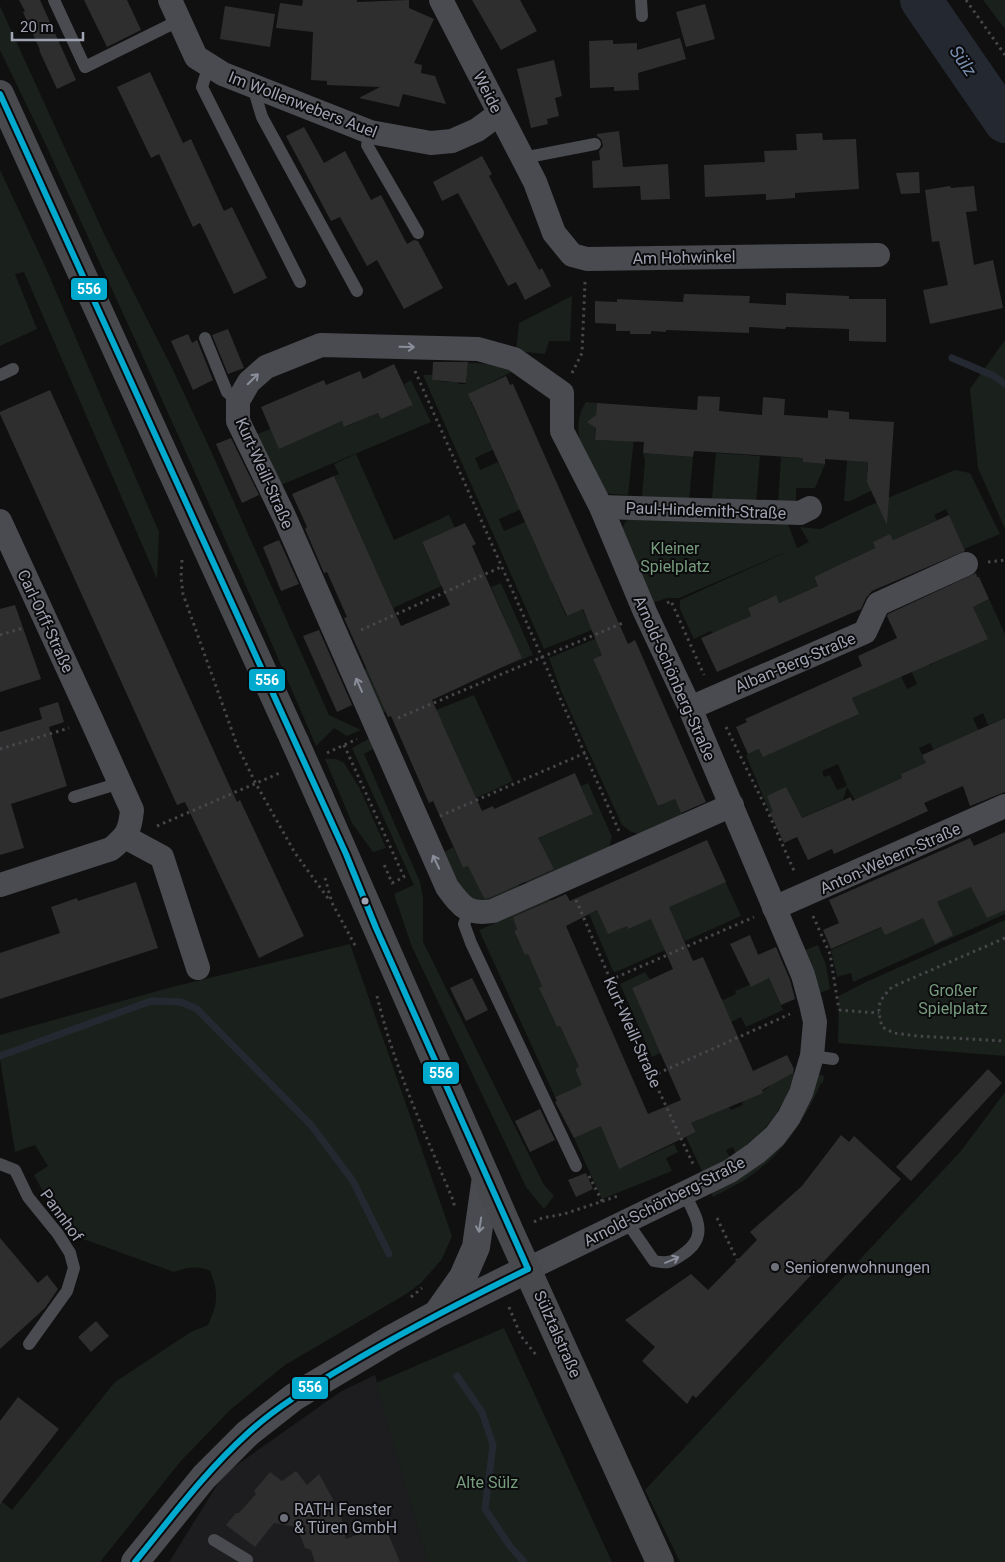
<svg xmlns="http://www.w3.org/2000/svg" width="1005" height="1562" viewBox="0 0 1005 1562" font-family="Roboto,sans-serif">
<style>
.built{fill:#1d1d1f}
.green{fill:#1a201b;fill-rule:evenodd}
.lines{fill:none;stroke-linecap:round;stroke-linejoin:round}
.stream{stroke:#242931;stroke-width:7}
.river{stroke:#242931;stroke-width:42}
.building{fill:#2e2e2f;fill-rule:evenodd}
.path{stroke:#46464b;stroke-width:3;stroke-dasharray:2.5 4;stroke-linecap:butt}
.service{stroke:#4a4b50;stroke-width:12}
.minor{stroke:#4a4b50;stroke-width:24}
.tertiary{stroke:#4a4b50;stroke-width:28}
.secondary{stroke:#48494d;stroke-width:28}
.secondary-bridge{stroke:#48494d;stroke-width:28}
.bus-1-casing{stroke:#0b0a0c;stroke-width:10}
.bus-1{stroke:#00a9ce;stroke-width:6}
.oneway{stroke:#8a8e9a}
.bus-dot{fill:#a0a4b2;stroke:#0b0a0c;stroke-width:2}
.poi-dot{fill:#6e7079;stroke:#0b0a0c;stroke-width:2}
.labels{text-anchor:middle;stroke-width:4;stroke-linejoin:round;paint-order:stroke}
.street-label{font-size:16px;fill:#a0a4b2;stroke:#0b0a0c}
.park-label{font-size:16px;fill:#779d7e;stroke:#0b0a0c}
.poi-label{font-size:16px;fill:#a0a4b2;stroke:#0b0a0c;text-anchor:start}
.water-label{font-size:18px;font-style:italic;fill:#778dad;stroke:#0b0a0c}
.line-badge{stroke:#0b0a0c;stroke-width:2}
.badge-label{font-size:14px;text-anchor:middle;font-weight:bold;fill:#fff}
</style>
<rect width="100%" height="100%" fill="#101010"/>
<path class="built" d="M375 1375 428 1562H169L224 1474 340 1392Z"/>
<g class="green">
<path d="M983 0H1005V29Z"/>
<path d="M0 6 105 236 173 370 211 451 329 715 361 730 347 736 334 728 316 746 268 635 137 344 45 143 0 50Z"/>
<path d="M0 170 45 266 159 532 157 579 24 272 15 274 37 329 0 346Z"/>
<path d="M572 296 570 341H549L545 354 516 351 519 323Z"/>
<path d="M1005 340V529L978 468 970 389Z"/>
<path d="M468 363 493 364 515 370 488 384 492 393 471 402 486 436 505 428 503 445 475 458 480 470 498 462 513 496 527 490 531 505 499 519 504 531 525 522 540 556 568 575 552 583 566 616 582 609 592 630 544 649 423 375H432V380L449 382 450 379 458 380V384H466Z"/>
<path d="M411 380 431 422 281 485 255 435 270 429 342 421 345 427 378 413 381 419 413 405 404 384Z"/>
<path d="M586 402 597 403 595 440 623 441 624 427 635 428 628 495C620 494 609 496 602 490 597 486 595 478 592 473 581 451 571 424 586 402Z"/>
<path d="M643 453 693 457 689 501 642 497 645 460Z"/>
<path d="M716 453 760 456 756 502 712 499Z"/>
<path d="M356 454 394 540 449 515 455 528 422 543 437 576 459 567 463 576 393 608 334 476 339 474 334 464Z"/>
<path d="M781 457 803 458V462L825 464 815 488H796V505H778Z"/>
<path d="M847 460 868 462 867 471H872L871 491 850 501H844Z"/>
<path d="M955 470 970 473 1000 534 964 549 946 509 934 515 937 520 893 540 890 535 873 542 875 548 854 558 855 562 832 569 814 577 818 586 779 603 775 595 748 608 751 616 713 633 711 631 694 639 680 609V600L793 549 679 598H667L653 603 622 529 626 521 633 518 788 524 797 548 809 542 800 527 820 529 866 507Z"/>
<path d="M501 583 533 655 503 667 499 657 453 679 457 688 452 691 449 682 380 714 362 671 369 667 457 650 509 628 491 587Z"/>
<path d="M989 599 1005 634V718L988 725 983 713 973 718 989 754 934 750 930 743 919 748 928 767 914 769 901 774 902 778 855 800 847 787 843 800 797 820 770 813 746 755 759 749 814 714 822 731 858 714 852 697 901 676 907 689 917 684 904 655 914 633 929 665 987 639 973 607ZM838 764 847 786 837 790 830 775 824 777 822 771Z"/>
<path d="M597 638 609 652 593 659 658 806 675 799 682 815 640 835 630 831 622 825 562 693 549 658Z"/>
<path d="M474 695 513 781 476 798 442 722 426 714Z"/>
<path d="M372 737 373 749 364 754 420 882 423 898V942L544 1185 554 1196 544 1209 526 1187 412 947 394 894 414 885 352 748Z"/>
<path d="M325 759H336L344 763 360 789 386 848 373 852 352 823Z"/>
<path d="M588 783 612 837 609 848 528 887 525 880 518 883 521 890 486 905 463 894 443 853 453 847 463 868 496 854 497 856 593 814 581 786Z"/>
<path d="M720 870 741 916 685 941 682 935 673 938 665 950 616 972 613 971 589 914 598 910 627 926 628 928 641 923Z"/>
<path d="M988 879 1005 882V914L853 982 851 973 837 977 831 950Z"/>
<path d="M547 900H553L516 926 517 929 514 931 519 943 523 942 546 994 543 997 549 1010 553 1009 551 1015 557 1027 560 1026 579 1067 575 1069 623 1167 674 1144 678 1152 666 1158 672 1171 602 1199 574 1138 580 1135 561 1095 555 1097 479 930Z"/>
<path d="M1005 920V1056L838 1043 839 996 866 982Z"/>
<path d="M350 944 452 1236 442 1259 421 1283 406 1294 285 1365 230 1410 180 1462 100 1562H0V1500L12 1510 115 1382 191 1332 208 1325C218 1303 219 1293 210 1271 198 1265 186 1268 174 1272L75 1236 52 1208 34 1175 48 1166 35 1145 15 1152 0 1059V1035L172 987Z"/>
<path d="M818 945 826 965 830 989 820 993 805 950Z"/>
<path d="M756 949 783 1010 746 1027 741 1017 731 1022 665 1063 660 1053 652 1057 620 984 645 972 650 980 632 988 650 1028 721 998 723 1000 736 994 735 991 754 983 742 956Z"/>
<path d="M795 1072C784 1110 767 1130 736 1154L733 1147 726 1150 730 1158 703 1173 686 1137 696 1132 691 1123 729 1107 731 1110 743 1105 742 1102 769 1087 770 1084Z"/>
<path d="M818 1074 824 1076 823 1083H821C805 1119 786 1150 753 1174 741 1183 726 1190 713 1197L711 1192 812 1094 817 1080Z"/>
<path d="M1005 1092V1562H680L645 1490 961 1151Z"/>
<path d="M504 1328 612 1562H428L376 1383Z"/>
</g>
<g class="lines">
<g class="stream">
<path d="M952 358 994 376 1005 384"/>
<path d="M0 1056 151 1001 181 1002 197 1009 311 1125 353 1181 389 1254"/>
<path d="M457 1376 482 1412 493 1445 485 1509 510 1546 524 1562"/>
</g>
<path class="river" d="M921 0 1005 122"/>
</g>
<g class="building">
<path d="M19 0H40L76 80 57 89 39 50H40L23 12 25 11Z"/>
<path d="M84 0H127L141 30 107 47Z"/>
<path d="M303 0H357V2L409 0V8L434 19 414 63 422 65 421 73 435 76 446 104 403 94 399 107 359 98 380 87 327 85V81L311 80 313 32 276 28 280 3 302 6Z"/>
<path d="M472 0H520L537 31 501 50Z"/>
<path d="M705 4 715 39 686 47 676 12Z"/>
<path d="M225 6 275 14 270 47 220 39Z"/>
<path d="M680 38 686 59 638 73 639 90 614 91V87L590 88 589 41 613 40V44L637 43V50Z"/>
<path d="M554 60 562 96 555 98 559 116 547 119 548 124 531 128 517 69Z"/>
<path d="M150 72 183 143 191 139 224 211 232 207 267 278 234 294 200 223 193 227 159 154 151 158 117 87Z"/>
<path d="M304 127 324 163 345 151 371 200 381 195 407 244 414 240 418 241 443 288 404 309 377 260 367 266 340 217 331 221 286 136Z"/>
<path d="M619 131 623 167 668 164 670 199 641 200 640 186 593 188 592 161 600 160 599 151 603 146 601 139 597 136V134Z"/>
<path d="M822 133 823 140 856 139 859 189 795 193V198L766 200V194L705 197 704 165 765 162 764 151 797 150 796 134Z"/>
<path d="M482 156 492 174 489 176 539 270 542 268 551 286 525 300 516 282 508 286 458 193 442 201 433 182Z"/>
<path d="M919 172 920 193 901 194 896 173Z"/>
<path d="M950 186 951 188 974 186 977 211 966 212 974 265 993 260 1003 308 930 324 923 290 948 285 939 241 932 242 925 190Z"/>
<path d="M786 293 849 296V299H886V342L849 341V329L786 327 785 329 749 327V333L666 330V332L651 331V334H630V331H616V324L595 323V301L617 302V299L683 302 684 294 750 296 749 303 786 305Z"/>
<path d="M228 329 244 368 228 374 212 335Z"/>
<path d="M188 334 192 343 197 340 213 380 193 390 171 341Z"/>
<path d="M433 362H468L466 383 432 380Z"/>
<path d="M394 364 413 405 381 419 378 413 344 427 342 421 279 449 261 407 324 380 326 385 360 371 363 379Z"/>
<path d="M506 376 510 385 513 384 628 644 635 640 706 802 681 813 675 799 658 806 593 659 602 655 583 609 567 616 468 394Z"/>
<path d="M50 390 237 802 240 800 304 936 259 958 185 802 177 805 0 414V412Z"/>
<path d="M698 396 720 397 719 411 762 415 763 397 785 399 784 415 828 418V410L849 412V419L894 422 887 525 867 482 868 462 825 459V464L803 462V458L694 451 693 457 643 453 644 442 595 440 596 428 587 422 596 415 597 403 697 410Z"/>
<path d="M231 438 259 495 242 503 216 444Z"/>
<path d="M334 476 401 626 450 605 422 542 465 523 476 544 472 546 522 658 432 700 482 811 493 806 494 809 575 773 593 814 538 838 554 869 489 898H484L468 866 463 868 433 801 429 803 391 716 388 717 344 618 347 617 327 572 324 573 305 529 307 527 292 494Z"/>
<path d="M949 515 965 551 872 591 866 598 861 609 717 672 701 638 751 616 748 608 776 595 779 603 818 586 814 577 875 548 873 542 890 534 893 540Z"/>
<path d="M279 540 299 584 281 591 263 547Z"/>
<path d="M976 573 977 577H979L989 599 973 607 988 639 852 698 859 714 763 757 759 749 748 754 736 727 747 722 745 719 862 666 858 656 897 638 887 616 888 614Z"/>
<path d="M15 605 41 679 0 692V609Z"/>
<path d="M319 630 352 705 337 712 303 636Z"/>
<path d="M58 702 64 722 49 727 67 786 11 804 24 848 0 855V732L42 719 39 708Z"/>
<path d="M1005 718V792L970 806 963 786 924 803 928 811 834 854 832 849 808 860 797 837 784 843 770 813 773 812 767 796 786 787 802 818 851 797 852 801 902 778 901 774 926 763 922 755Z"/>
<path d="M1005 832V910L987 918 971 887 937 902 953 935 935 944 923 918 885 935 881 927 831 949 823 930 839 923 829 900 970 838 974 846Z"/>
<path d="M707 840 726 882 669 907 693 961 703 957 753 1071 787 1055 794 1069 793 1073 762 1090 763 1093 691 1123 696 1132 619 1169 601 1126 574 1138 555 1102 557 1101 555 1097 582 1085 575 1069 579 1067 560 1026 557 1027 539 988 542 986 528 954 525 955 514 931 517 929 513 917 566 894 570 901ZM597 910 608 934 627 926 628 929 651 919 673 969 632 988 681 1100 648 1114 566 926Z"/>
<path d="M136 882 158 948 0 999V953L60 933 51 907 77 898 78 901Z"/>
<path d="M750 935 758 955 776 947 790 980 795 999 781 1005 769 978 751 987 730 944Z"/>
<path d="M472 978 488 1010 466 1021 450 988Z"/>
<path d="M988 1069 1002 1083 911 1181 896 1167Z"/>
<path d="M540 1109 555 1140 530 1152 515 1121Z"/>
<path d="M841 1135 849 1142 854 1136 901 1179 696 1398 693 1395 687 1404 642 1361 655 1347 625 1320 691 1274 708 1290 757 1240 750 1232 802 1186Z"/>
<path d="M586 1173 593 1189 576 1197 568 1180Z"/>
<path d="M0 1238 38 1283 47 1275 58 1289 45 1308 0 1349Z"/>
<path d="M96 1321 109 1336 91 1352 78 1337Z"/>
<path d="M18 1397 59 1429 0 1504V1421Z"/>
<path d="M296 1471 307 1485 319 1474 340 1512 346 1539 384 1524 400 1562H315L311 1550 305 1548 297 1527 274 1523 255 1547 226 1525 236 1513H239L247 1504 256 1494 254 1491 270 1472 282 1481Z"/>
</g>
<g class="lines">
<g class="path">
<path d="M966 0 1005 55"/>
<path d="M415 371 619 831"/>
<path d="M572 373 582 353 585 282"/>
<path d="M182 560 181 577 183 594 237 745 255 782 295 853 330 901"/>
<path d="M988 562 1005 560"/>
<path d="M667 603 671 601 704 675"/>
<path d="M361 630 501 567"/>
<path d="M0 635 23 628"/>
<path d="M398 718 625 622"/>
<path d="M726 727 768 812 795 873"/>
<path d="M344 745 404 877 392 883 383 862"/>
<path d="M0 749 69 728"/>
<path d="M327 753 357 739"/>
<path d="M440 816 585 753"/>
<path d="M157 826 282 772"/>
<path d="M325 878 332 903 356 947"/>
<path d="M576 900 652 1076 693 1164"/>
<path d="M813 916 830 954 839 1010"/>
<path d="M1005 938 892 987C877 1002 877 1006 882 1027L894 1033 917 1036 1005 1041"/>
<path d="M610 980 754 917"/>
<path d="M377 996C394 1067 425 1133 453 1200L455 1208"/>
<path d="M839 1010 879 1013"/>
<path d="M652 1076 790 1014"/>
<path d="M589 1176 603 1203"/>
<path d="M717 1218 737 1260"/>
<path d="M534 1222 542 1218 564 1214 618 1196"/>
<path d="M411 1297 422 1288"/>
<path d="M509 1307 521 1336 536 1355"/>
</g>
<g class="service">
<path d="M54 0 85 67 178 21"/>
<path d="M641 0 642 16"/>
<path d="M209 65 202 87 300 282"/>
<path d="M253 87 262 117 357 291"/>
<path d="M370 132 367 145 418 233"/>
<path d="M523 158 595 144"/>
<path d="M205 338 227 392 238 401"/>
<path d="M0 375 13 369"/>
<path d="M74 797 120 783"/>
<path d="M469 911 464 924 471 943 576 1166"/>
<path d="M812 1056 833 1059"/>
<path d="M0 1164 15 1170 28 1197 58 1234 70 1253 74 1268 67 1291 29 1344"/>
<path d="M627 1222 654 1261C668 1264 672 1262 683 1254 710 1236 696 1216 684 1193"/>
<path d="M214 1540 247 1560"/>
</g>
<g class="minor">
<path d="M170 0 196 57 223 74 370 132 431 143 452 141 477 130 499 114"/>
<path d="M441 0 535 182 554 233 572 255 587 259 878 255"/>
<path d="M601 507 800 513 810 508"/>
<path d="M0 521 92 721 132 810C130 831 127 836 111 849L0 885"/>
<path d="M690 708 865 632 878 604 966 564"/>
<path d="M125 837 162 857 198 968"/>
<path d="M774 908 1005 806"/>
<path d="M528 1269 730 1171 756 1153 775 1136 789 1117 801 1093 812 1056 815 1022 811 1004 803 975 690 708 645 612 601 507 562 431V393L514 359 478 349 321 345 266 367 249 382 238 401V421L284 516 447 887C462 907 467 915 493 911L732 805"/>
</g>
<g class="tertiary">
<path d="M439 1311 463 1277 476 1247 486 1177"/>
<path d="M135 1562 204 1477 248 1433 294 1397 391 1339 437 1314 528 1269"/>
</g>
<g class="secondary">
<path d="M0 94 295 742"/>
<path d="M320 798 511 1234 660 1562"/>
</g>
<path class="secondary-bridge" d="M295 742 320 798"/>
<defs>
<g id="bus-1">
<path d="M0 94 346 854 376 928 528 1269"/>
<path d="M135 1562C171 1518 205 1472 247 1434 276 1407 310 1387 344 1367 404 1331 465 1300 528 1269"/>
</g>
</defs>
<use href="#bus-1" class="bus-1-casing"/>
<use href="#bus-1" class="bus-1"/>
</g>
<defs><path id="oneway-shaft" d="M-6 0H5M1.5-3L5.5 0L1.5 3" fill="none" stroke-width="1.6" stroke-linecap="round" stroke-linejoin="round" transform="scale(1.25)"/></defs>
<g class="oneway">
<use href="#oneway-shaft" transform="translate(407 347) rotate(1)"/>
<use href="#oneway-shaft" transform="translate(253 379) rotate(-45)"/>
<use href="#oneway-shaft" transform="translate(359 685) rotate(-114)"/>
<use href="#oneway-shaft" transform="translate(436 862) rotate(-115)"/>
<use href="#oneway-shaft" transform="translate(480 1225) rotate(99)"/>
<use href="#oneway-shaft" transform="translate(672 1260) rotate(-23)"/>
</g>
<circle class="bus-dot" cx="365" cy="901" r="4.5"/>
<g class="poi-dot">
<circle cx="775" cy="1267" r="5"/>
<circle cx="284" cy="1518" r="5"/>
</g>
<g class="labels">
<g class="street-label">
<text transform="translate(488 92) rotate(63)" y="6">Weide</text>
<text transform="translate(303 104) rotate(21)" y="6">Im Wollenwebers Auel</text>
<text transform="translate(684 257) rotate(-1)" y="6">Am Hohwinkel</text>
<text transform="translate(265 473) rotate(66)" y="6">Kurt-Weill-Straße</text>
<text transform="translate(706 510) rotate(2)" y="6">Paul-Hindemith-Straße</text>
<text transform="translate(46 621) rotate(65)" y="6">Carl-Orff-Straße</text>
<text transform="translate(795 662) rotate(-23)" y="6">Alban-Berg-Straße</text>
<text transform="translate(675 678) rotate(66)" y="6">Arnold-Schönberg-Straße</text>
<text transform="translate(890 858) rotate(-24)" y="6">Anton-Webern-Straße</text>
<text transform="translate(633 1032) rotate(66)" y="6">Kurt-Weill-Straße</text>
<text transform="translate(664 1201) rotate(-27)" y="6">Arnold-Schönberg-Straße</text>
<text transform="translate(62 1215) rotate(54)" y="6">Pannhof</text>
<text transform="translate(558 1334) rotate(66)" y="6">Sülztalstraße</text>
</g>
<g class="park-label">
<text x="675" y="554">Kleiner<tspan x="675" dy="18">Spielplatz</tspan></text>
<text x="953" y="996">Großer<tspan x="953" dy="18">Spielplatz</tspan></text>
<text x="487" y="1488">Alte Sülz</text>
</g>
<g class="poi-label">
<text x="785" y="1273">Seniorenwohnungen</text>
<text x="294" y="1515">RATH Fenster<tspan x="294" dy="18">&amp; Türen GmbH</tspan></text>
</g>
<g class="water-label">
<text transform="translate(963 61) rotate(55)" y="6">Sülz</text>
</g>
</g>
<g class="line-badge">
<rect x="70" y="277" width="38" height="24" rx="5" fill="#00a9ce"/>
<rect x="248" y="668" width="38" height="24" rx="5" fill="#00a9ce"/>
<rect x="422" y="1061" width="38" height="24" rx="5" fill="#00a9ce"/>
<rect x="291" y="1376" width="38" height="24" rx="5" fill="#00a9ce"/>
</g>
<g class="badge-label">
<text x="89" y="294">556</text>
<text x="267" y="685">556</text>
<text x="441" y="1078">556</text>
<text x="310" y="1392">556</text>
</g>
<path d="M12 32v8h71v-8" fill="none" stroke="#a0a4b2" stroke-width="2.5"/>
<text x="20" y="32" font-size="15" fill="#a0a4b2" stroke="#0b0a0c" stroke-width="4" paint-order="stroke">20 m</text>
</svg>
